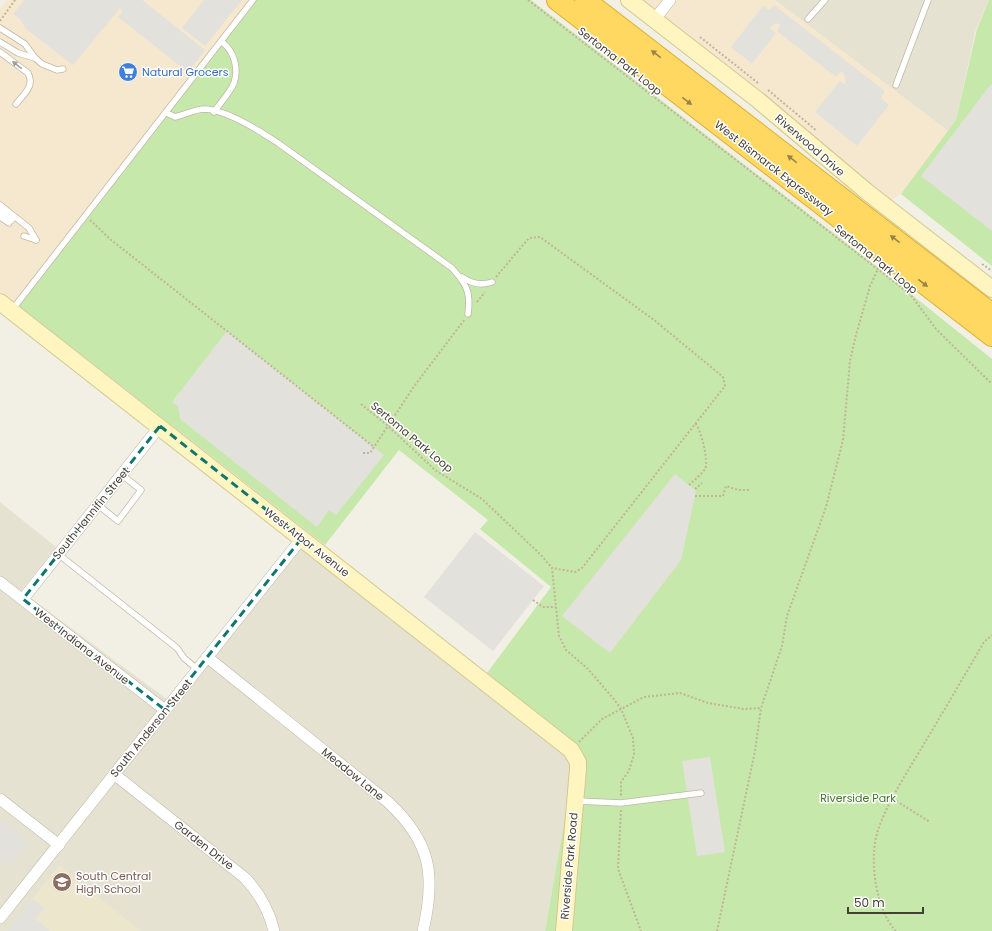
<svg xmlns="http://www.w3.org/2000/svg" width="992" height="931" viewBox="0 0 992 931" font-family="Poppins,sans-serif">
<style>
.residential{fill:#e6e2d2}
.commercial{fill:#f6e8ce}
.education{fill:#ece6cd}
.green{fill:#c7e8ab}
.parking{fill:#e3e1dc}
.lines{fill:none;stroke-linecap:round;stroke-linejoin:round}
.lane-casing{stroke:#beb8a6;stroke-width:7}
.street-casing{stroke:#beb8a6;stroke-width:12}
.secondary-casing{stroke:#d4c892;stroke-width:18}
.highway-casing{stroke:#e1af2f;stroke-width:22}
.path{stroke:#c0b597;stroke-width:2;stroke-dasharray:2 2;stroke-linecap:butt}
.lane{stroke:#fff;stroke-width:5.5}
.street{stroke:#fff;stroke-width:11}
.secondary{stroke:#fff5c1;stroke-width:16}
.highway{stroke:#ffd862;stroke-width:20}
.oneway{fill:#988449}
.oneway2{fill:#a29f9a}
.marked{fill:none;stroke:#0f766e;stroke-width:3;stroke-dasharray:8 5;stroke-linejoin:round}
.labels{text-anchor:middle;stroke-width:3;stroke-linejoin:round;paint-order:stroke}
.street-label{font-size:11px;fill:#443f34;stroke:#fff}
.shop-label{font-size:11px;fill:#366cbe;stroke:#fff;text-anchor:start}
.park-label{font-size:11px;fill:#3e7726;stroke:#fff}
.education-label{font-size:11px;fill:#785e54;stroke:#fff;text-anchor:start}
</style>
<rect width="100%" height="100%" fill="#f2efe4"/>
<g class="residential">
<path d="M775 0H989L976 29 956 120 948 131Z"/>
<path d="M0 502 56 547 21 591 168 700 301 531 576 756 545 931H0Z"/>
</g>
<g class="commercial">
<path d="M8 0H251L14 302 0 291V9Z"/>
<path d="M638 0H775L948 131 901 194 891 200Z"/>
</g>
<path class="education" d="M59 865 141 931H7Z"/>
<g class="green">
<path d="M251 0H531L876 266 992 359V931H545L576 755 484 677 551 587 480 529 488 520 399 450 325 545 14 302Z"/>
<path d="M989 0H992V266L901 194 956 120 977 29Z"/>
</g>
<g class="parking">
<path d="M24 0H142L205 50 188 72 118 17 122 12 120 8 73 65 26 29 20 19 13 14Z"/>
<path d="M204 0H242L205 46 182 28Z"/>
<path d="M774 5 885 91 881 98 889 105 857 146 815 112 840 81 844 84 846 83 844 73 841 72 836 77 777 31 780 25 777 23 773 25 770 28 776 33 752 64 731 47 763 6 769 10Z"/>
<path d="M991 84H992V231L921 176Z"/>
<path d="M227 331 384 455 336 515 329 510 317 527 180 419 178 406 172 402Z"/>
<path d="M675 474 696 491 681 560 610 653 562 616Z"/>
<path d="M475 532 544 586 493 651 424 597Z"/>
<path d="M710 757 725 852 697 856 682 761Z"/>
<path d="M0 820 28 842 8 867 0 861Z"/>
<path d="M32 899 44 908 35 919 50 931H7Z"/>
</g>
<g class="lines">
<defs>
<g id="lane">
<path d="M808 19 825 0"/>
<path d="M0 28 25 44 35 58 42 64 57 70 63 69"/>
<path d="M0 42 18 53 35 58"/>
<path d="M0 52 28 73C35 86 24 94 16 104"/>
<path d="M896 85 928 0"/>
<path d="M214 112C220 103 230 93 234 83 239 68 234 51 222 42"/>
<path d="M167 113 175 117C184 115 195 109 205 109 227 110 260 131 278 143L452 268C466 284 471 291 468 314"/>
<path d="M0 205 29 228 36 240"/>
<path d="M0 211 12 220"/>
<path d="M0 217 9 223"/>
<path d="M24 236 36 240"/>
<path d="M462 277C472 284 481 286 492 282"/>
<path d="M12 310 253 0"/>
<path d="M98 505 118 521 141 490 122 475"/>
<path d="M58 554 177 648 184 658 197 669"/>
<path d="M577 801 621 803 701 793"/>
</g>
<g id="street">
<path d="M654 20 670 0"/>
<path d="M0 582 165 710"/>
<path d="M23 599 160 426"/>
<path d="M207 657 388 802C431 842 436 875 423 931"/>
<path d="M114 774 245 878C260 894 269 910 274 931"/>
<path d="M0 799 59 845"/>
<path d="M0 918 302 538"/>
</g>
<g id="secondary">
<path d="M629 0 758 100 866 191 992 289"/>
<path d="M0 302 571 750 578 762V769L564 931"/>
</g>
<g id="highway">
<path d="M557 0 992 336"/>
<path d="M585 0 992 314"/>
</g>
</defs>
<use href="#lane" class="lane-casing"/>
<use href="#street" class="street-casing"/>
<use href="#secondary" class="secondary-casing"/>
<use href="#highway" class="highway-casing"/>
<g class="path">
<path d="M528 0 910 294 936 329 992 384"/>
<path d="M0 21 15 0"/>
<path d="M700 37 758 83"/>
<path d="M768 90 817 131"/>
<path d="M90 220 110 239 374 447"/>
<path d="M982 264 992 271"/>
<path d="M496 277 529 238 540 237 654 320 717 372 723 377 725 386 582 568 575 572 552 568"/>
<path d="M477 302 485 292"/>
<path d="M361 404 388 426 435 470 482 499 541 555 552 568 559 636 566 650 587 668 613 698 621 709 633 738 634 754 629 771 621 782V796"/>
<path d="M363 453H370L415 385 465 319"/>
<path d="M689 485C694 480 701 475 705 469 709 462 701 429 695 423"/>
<path d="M695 489 702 483"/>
<path d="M695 496H723L726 486 738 490H749"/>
<path d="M533 600 543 607H556"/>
<path d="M579 742 602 719 644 697 680 693 708 703 744 709 761 708"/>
<path d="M893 799 930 822"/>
<path d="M621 810 618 869 641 931"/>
<path d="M717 931 755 751 761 708 782 646 787 616 826 507 843 440 850 361 856 335 870 286 878 269"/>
<path d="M896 931C875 910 868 855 879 827 889 800 906 774 921 749 942 714 963 678 984 642L992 635"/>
</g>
<use href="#lane" class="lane"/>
<use href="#street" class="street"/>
<use href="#secondary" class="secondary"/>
<use href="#highway" class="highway"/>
</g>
<defs><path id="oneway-solid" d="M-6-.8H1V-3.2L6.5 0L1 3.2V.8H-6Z"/></defs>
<g class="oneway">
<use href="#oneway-solid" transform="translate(656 54) rotate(-142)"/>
<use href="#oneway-solid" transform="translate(687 101) rotate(38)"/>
<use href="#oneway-solid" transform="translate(792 159) rotate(-142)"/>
<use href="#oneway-solid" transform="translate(895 239) rotate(-142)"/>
<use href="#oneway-solid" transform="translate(923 283) rotate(38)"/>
</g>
<use class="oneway2" href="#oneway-solid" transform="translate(17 65) rotate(-142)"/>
<path class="marked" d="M160 426 302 538 165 710 23 599Z"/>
<defs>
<symbol id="supermarket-disc" viewBox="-11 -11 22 22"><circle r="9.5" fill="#3f7fe0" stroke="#fff"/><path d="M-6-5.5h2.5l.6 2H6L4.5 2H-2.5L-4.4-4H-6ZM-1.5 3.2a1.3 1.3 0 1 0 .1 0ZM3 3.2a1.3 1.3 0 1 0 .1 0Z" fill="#fff"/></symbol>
<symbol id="school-disc" viewBox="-11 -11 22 22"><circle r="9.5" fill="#8d6e63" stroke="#fff"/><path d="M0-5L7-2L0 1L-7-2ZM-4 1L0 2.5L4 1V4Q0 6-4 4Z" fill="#fff"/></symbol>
</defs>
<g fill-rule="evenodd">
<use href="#supermarket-disc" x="117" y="61" width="22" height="22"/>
<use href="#school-disc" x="51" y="871" width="22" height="22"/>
</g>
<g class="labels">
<g class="street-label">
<text transform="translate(620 61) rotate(38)" y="4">Sertoma Park Loop</text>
<text transform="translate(810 145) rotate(41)" y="4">Riverwood Drive</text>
<text transform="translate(774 168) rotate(38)" y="4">West Bismarck Expressway</text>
<text transform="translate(876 259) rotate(39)" y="4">Sertoma Park Loop</text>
<text transform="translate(412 437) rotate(40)" y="4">Sertoma Park Loop</text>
<text transform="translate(91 513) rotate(-51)" y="4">South Hannifin Street</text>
<text transform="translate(307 542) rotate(38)" y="4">West Arbor Avenue</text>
<text transform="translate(82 646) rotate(38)" y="4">West Indiana Avenue</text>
<text transform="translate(151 728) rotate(-51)" y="4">South Anderson Street</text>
<text transform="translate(353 774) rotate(39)" y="4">Meadow Lane</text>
<text transform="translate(204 845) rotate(38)" y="4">Garden Drive</text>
<text transform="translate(569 866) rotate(-85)" y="4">Riverside Park Road</text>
</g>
<g class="shop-label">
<text x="142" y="76">Natural Grocers</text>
</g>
<g class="park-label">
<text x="858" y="802">Riverside Park</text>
</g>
<g class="education-label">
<text x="76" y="880">South Central<tspan x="76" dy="13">High School</tspan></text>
</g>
</g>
<path d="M848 907v6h75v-6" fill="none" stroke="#443f34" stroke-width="2"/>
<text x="854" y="907" font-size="12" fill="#443f34" stroke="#ffffff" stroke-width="3" paint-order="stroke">50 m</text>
</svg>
